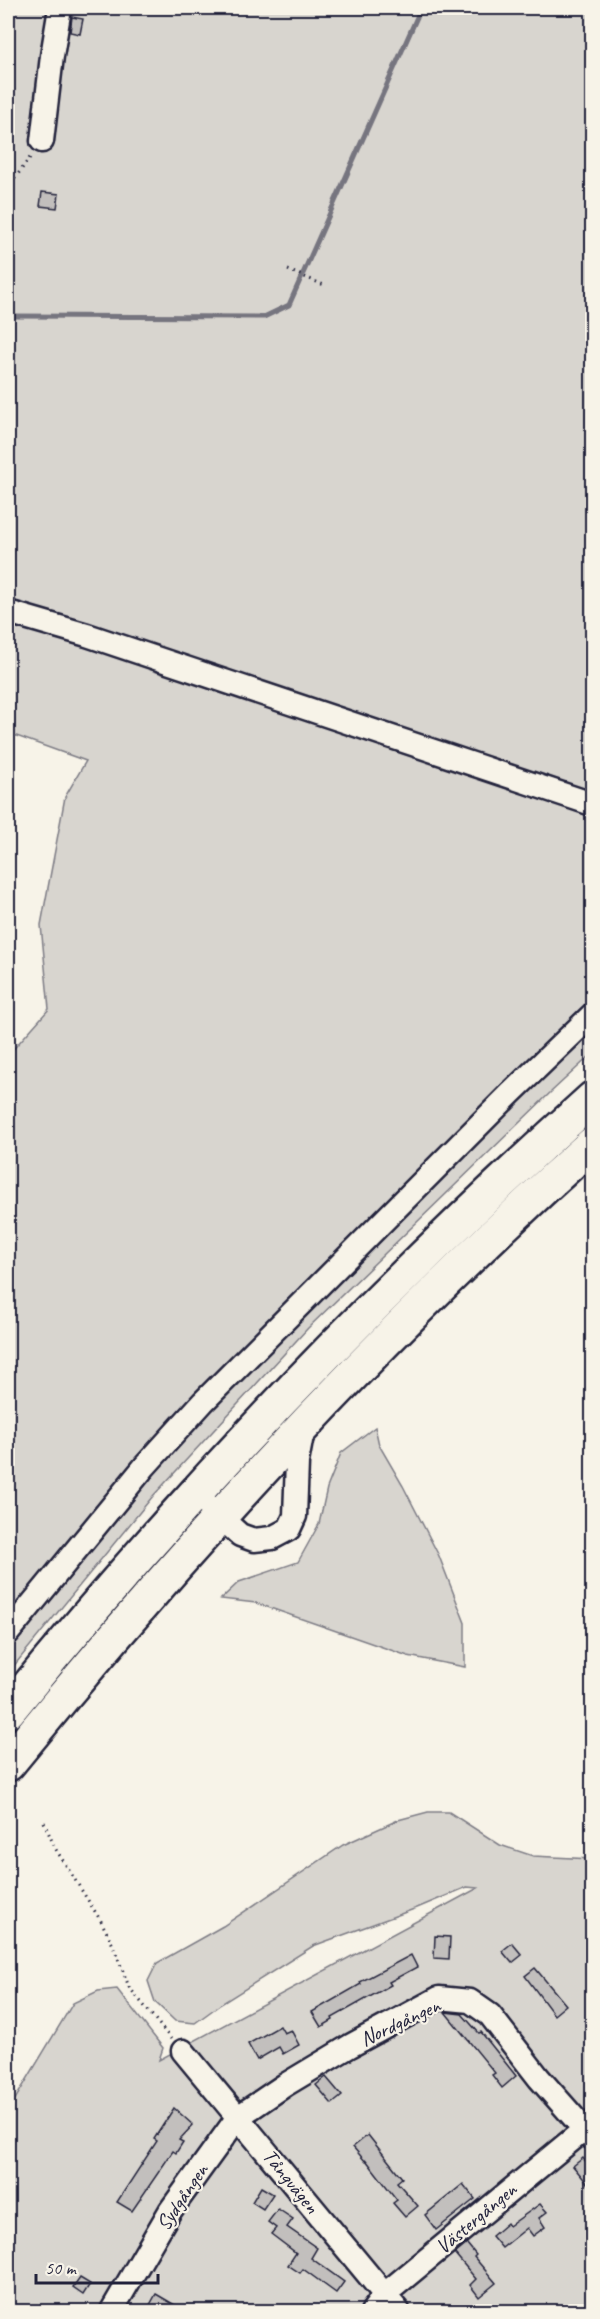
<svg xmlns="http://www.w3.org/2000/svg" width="600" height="2319" viewBox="0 0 600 2319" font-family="Caveat,sans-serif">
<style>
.green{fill:#d8d5cf;stroke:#7d7c85;stroke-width:1.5}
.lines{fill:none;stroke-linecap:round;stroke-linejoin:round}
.stream{stroke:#76747f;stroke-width:5}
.building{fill:#c2bfbd;stroke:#22223b;stroke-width:1.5}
.minor-casing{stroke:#22223b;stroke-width:27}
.highway-casing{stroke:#22223b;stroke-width:38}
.path{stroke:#22223b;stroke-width:3;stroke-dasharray:1.5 4.5;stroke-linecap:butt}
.minor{stroke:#f7f3e8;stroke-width:22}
.highway{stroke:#f7f3e8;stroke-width:33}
.labels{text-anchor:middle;stroke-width:4.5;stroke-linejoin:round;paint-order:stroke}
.street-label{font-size:21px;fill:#22223b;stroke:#f7f3e8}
</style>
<rect width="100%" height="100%" fill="#f7f3e8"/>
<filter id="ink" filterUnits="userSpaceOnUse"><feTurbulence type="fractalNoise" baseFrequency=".0167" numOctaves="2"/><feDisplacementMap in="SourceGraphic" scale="12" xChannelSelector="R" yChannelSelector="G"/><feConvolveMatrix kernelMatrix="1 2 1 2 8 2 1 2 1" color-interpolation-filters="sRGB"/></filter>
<g filter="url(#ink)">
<g class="green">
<path d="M8 8H592V1054L551 1092 308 1328 153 1496 8 1673V1055L49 1009 41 925 65 797 86 761 8 733Z"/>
<path d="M375 1427 379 1445 403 1486 439 1556 465 1623V1667L408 1656 256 1603 221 1599 239 1582 298 1562 319 1524 327 1488 341 1453Z"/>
<path d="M428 1812H449L500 1845 533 1856 592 1859V2311H8V2111L73 2003 98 1991 117 1989 163 2048 159 2060 478 1888 467 1887 417 1908 313 1946 221 2004 195 2023 175 2021 155 2002 148 1981 157 1963 223 1926 343 1845 398 1820Z"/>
</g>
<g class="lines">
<path class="stream" d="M8 316 264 317 289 305 421 8"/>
</g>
<g class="building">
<path d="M72 17 83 19 80 34 70 32Z"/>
<path d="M42 192 59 194 57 208 40 206Z"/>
<path d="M435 1936 450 1937 449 1959 434 1958Z"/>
<path d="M512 1943 522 1955 512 1963 502 1951Z"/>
<path d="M411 1955 417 1967 389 1982 391 1985 332 2018 333 2020 321 2027 312 2012 361 1984 360 1982Z"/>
<path d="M535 1968 566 2005 554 2015 525 1976Z"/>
<path d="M445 2012 462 2014 479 2033 481 2032 516 2076 502 2088 492 2075 495 2073Z"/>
<path d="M280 2026 284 2033 291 2030 299 2045 283 2054 279 2047 257 2060 248 2044Z"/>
<path d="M326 2077 342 2096 332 2104 316 2085Z"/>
<path d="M174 2108 193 2125 179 2140 183 2142 176 2153 173 2151 132 2211 117 2202 157 2141 154 2139Z"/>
<path d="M368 2135 402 2178 397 2182 418 2206 405 2217 393 2203 397 2200 366 2160 365 2161 353 2147Z"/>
<path d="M583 2158 592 2169V2189L573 2166Z"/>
<path d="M463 2184 475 2199 436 2230 425 2215Z"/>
<path d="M261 2187 273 2194 263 2209 252 2202Z"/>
<path d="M540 2204 547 2212 539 2218 545 2227 533 2236 527 2228 502 2248 492 2236 507 2223 509 2226Z"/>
<path d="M278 2209 293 2219 287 2227 317 2248 311 2258 344 2282 336 2293 303 2269 300 2273 288 2265 296 2253 271 2234 276 2228 268 2222Z"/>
<path d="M467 2244 476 2255 474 2257 496 2283 479 2297 470 2285 476 2279 455 2254Z"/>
<path d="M80 2278 90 2284 83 2295 73 2288Z"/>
<path d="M156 2294 187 2312H146Z"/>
</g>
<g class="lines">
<defs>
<g id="minor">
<path d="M42 141 52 56 60 8"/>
<path d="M8 612 87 635 592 804"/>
<path d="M194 1493 240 1535 254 1540 272 1538 289 1529 295 1516 297 1462 304 1425"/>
<path d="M8 1633 145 1466 203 1402 511 1093 592 1015"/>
<path d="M183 2051 399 2312"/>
<path d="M111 2312 170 2211 238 2117 285 2085 350 2046 439 1998 470 2001 490 2015 539 2078 592 2138"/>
<path d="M372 2312 385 2294 585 2129"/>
</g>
<g id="highway">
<path d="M8 1711C186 1492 382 1288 592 1099"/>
<path d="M8 1764C188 1543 380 1334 592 1144"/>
</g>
</defs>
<use href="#minor" class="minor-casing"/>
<use href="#highway" class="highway-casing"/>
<g class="path">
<path d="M8 188 31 156"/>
<path d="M288 270 324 285"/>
<path d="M44 1822 55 1848 101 1921 113 1945 129 1987 171 2039"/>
</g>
<use href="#minor" class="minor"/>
<use href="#highway" class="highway"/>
</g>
</g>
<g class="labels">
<g class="street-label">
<text transform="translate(400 2022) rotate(-25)" y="7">Nordgången</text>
<text transform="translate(291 2181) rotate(51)" y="7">Tångvägen</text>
<text transform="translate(182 2197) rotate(-56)" y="7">Sydgången</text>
<text transform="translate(476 2218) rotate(-40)" y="7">Västergången</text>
</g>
</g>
<rect width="600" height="2319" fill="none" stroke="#f7f3e8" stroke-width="30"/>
<rect x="15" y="15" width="570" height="2289" fill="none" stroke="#22223b" stroke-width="2" filter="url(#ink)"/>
<path d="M36 2274v9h122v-9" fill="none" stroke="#22223b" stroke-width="3"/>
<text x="45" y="2274" font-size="18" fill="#22223b" stroke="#f7f3e8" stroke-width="4.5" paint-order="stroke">50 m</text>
</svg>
